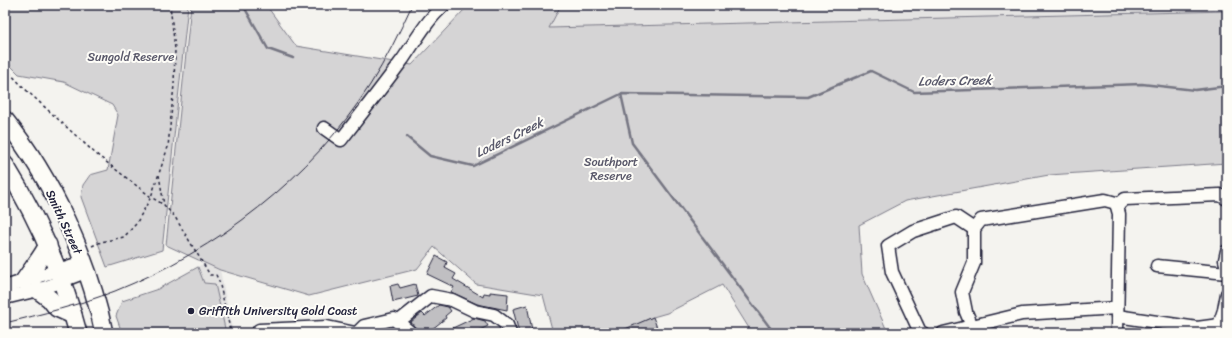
<svg xmlns="http://www.w3.org/2000/svg" width="1232" height="338" viewBox="0 0 1232 338" font-family="Sriracha,sans-serif">
<style>
.built{fill:#e4e3e2}
.green{fill:#d5d4d5;stroke:#7c7b88}
.lines{fill:none;stroke-linecap:round;stroke-linejoin:round}
.stream{stroke:#757582;stroke-width:2.5}
.building{fill:#c0bfc2;stroke:#22223b}
.minor-casing{stroke:#22223b;stroke-width:15}
.highway-casing{stroke:#22223b;stroke-width:20}
.path{stroke:#22223b;stroke-width:1.5;stroke-dasharray:3 3;stroke-linecap:butt}
.minor{stroke:#fdfcf7;stroke-width:12}
.highway{stroke:#fdfcf7;stroke-width:17}
.tram{stroke:#22223b;stroke-width:1}
.poi-dot{fill:#22223b;stroke:#fdfcf7;stroke-width:1.5}
.labels{text-anchor:middle;stroke-width:4;stroke-linejoin:round;paint-order:stroke}
.park-label{font-size:12px;fill:#585769;stroke:#fdfcf7}
.street-label{font-size:12px;fill:#22223b;stroke:#fdfcf7}
.poi-label{font-size:12px;fill:#22223b;stroke:#fdfcf7;text-anchor:start}
.water-label{font-size:13px;font-style:italic;fill:#59596b;stroke:#fdfcf7}
</style>
<rect width="100%" height="100%" fill="#f4f3ef"/>
<filter id="ink" filterUnits="userSpaceOnUse"><feTurbulence type="fractalNoise" baseFrequency=".025" numOctaves="2"/><feDisplacementMap in="SourceGraphic" scale="8" xChannelSelector="R" yChannelSelector="G"/><feConvolveMatrix kernelMatrix="1 2 1 2 8 2 1 2 1" color-interpolation-filters="sRGB"/></filter>
<g filter="url(#ink)">
<g class="built">
<path d="M561 5H1227V11L548 28Z"/>
<path d="M206 262 220 270 233 333H149L158 289Z"/>
</g>
<g class="green">
<path d="M5 5H188L162 250 107 267 81 197 83 185 90 175 108 170 118 115 112 105 64 82 19 74 5 60Z"/>
<path d="M191 5H266L296 46 412 65 464 10 465 5H561L549 28 1227 11V163L1049 175 905 201 859 225 862 274 888 333H752L722 285 667 313 653 317 619 333H553L543 295 476 284 434 247 417 269 309 296 220 270 166 245Z"/>
<path d="M198 267 204 283 215 284 226 333H122L116 316 122 301 158 289Z"/>
</g>
<g class="lines">
<g class="stream">
<path d="M243 5 268 49 293 58"/>
<path d="M621 94 632 143 774 333"/>
<path d="M407 137 430 156 473 166 621 94 808 97 871 71 914 92 1142 84 1195 90 1227 86"/>
</g>
</g>
<g class="building">
<path d="M436 256 447 262 445 268 456 274 453 279 483 297 484 293 490 294V292L508 294 507 310 477 304 451 292 454 287 427 274Z"/>
<path d="M398 284 400 288 415 284 418 296 393 302 390 286Z"/>
<path d="M439 305 448 307 451 311 445 316 446 318 427 333H419L411 322 422 313 425 316Z"/>
<path d="M527 305 532 330 519 333 513 309Z"/>
<path d="M653 317 659 333H616Z"/>
<path d="M474 318 485 321 488 326 480 330 481 333H442Z"/>
</g>
<g class="lines">
<defs>
<g id="minor">
<path d="M324 128 341 140C362 113 383 86 403 59 416 40 427 20 444 5"/>
<path d="M1117 206 1125 199 1220 195 1227 199"/>
<path d="M1227 251 1225 260 1227 268"/>
<path d="M1157 266 1227 273"/>
<path d="M5 287 83 262"/>
<path d="M5 298 38 290 86 272"/>
<path d="M1117 316 1197 328 1219 325 1224 310 1227 294"/>
<path d="M398 322 431 296 452 300 475 311 494 315 507 325 510 333"/>
<path d="M260 333 259 330 327 327 355 333"/>
<path d="M357 333 364 326 394 319 411 333"/>
<path d="M923 333 920 332 892 272 888 246 913 231 956 217 974 229"/>
<path d="M943 333 1022 314 1117 308"/>
<path d="M975 333 966 312 962 292 974 263V229L981 220 1105 200 1116 203 1119 214 1117 333"/>
</g>
<g id="highway">
<path d="M5 120C52 178 89 260 104 333"/>
<path d="M5 165C38 218 62 273 78 333"/>
<path d="M24 281C32 269 41 258 48 245"/>
<path d="M38 290 50 299 57 308 73 315"/>
</g>
</defs>
<use href="#minor" class="minor-casing"/>
<use href="#highway" class="highway-casing"/>
<g class="path">
<path d="M5 68 25 89 96 154 151 197 164 205 175 217 210 275H216L219 281 231 333"/>
<path d="M159 175 164 205"/>
<path d="M92 246 101 242 124 237 136 224 151 197 168 147 174 85 175 49 170 5"/>
</g>
<use href="#minor" class="minor"/>
<use href="#highway" class="highway"/>
<path class="tram" d="M5 323C42 314 79 305 115 291 217 250 311 178 370 85 386 60 399 33 412 5"/>
</g>
</g>
<circle class="poi-dot" cx="191" cy="311" r="4"/>
<g class="labels">
<g class="park-label">
<text x="131" y="61">Sungold Reserve</text>
<text x="611" y="166">Southport<tspan x="611" dy="14">Reserve</tspan></text>
</g>
<g class="street-label">
<text transform="translate(64 222) rotate(65)" y="4">Smith Street</text>
</g>
<g class="poi-label">
<text x="199" y="315">Griffith University Gold Coast</text>
</g>
<g class="water-label">
<text transform="translate(955 80) rotate(-1)" y="5">Loders Creek</text>
<text transform="translate(509 137) rotate(-26)" y="5">Loders Creek</text>
</g>
</g>
<rect width="1232" height="338" fill="none" stroke="#fdfcf7" stroke-width="20"/>
<rect x="10" y="10" width="1212" height="318" fill="none" stroke="#22223b" stroke-width="1.5" filter="url(#ink)"/>
</svg>
